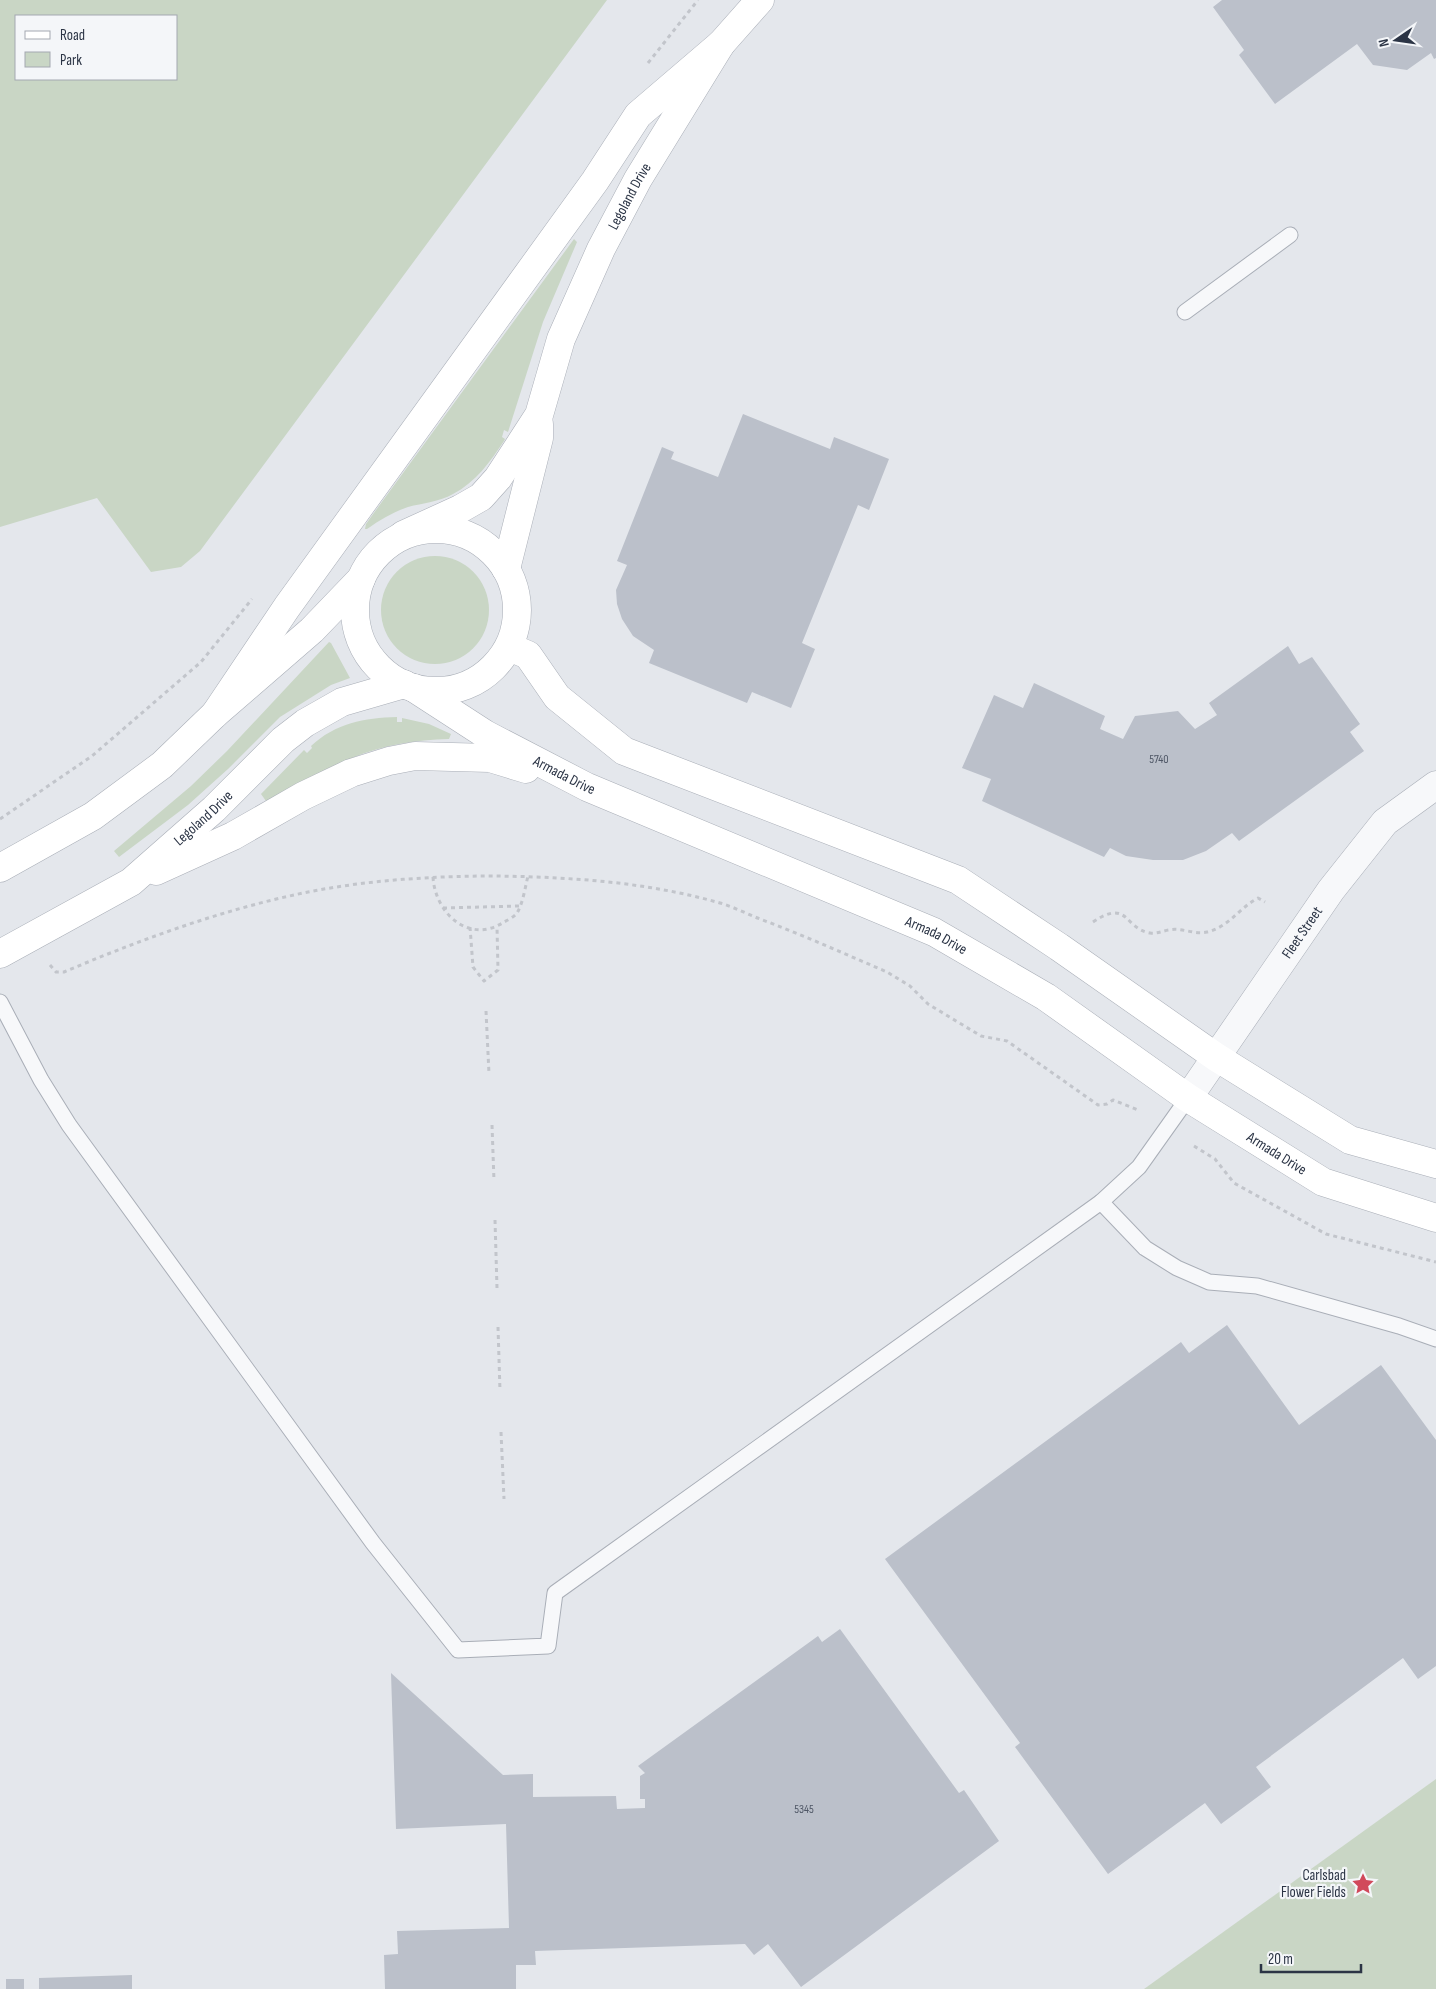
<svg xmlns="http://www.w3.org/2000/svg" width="1436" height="1989" viewBox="0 0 1436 1989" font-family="'Sofia Sans Condensed',sans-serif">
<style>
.green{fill:#c9d6c5;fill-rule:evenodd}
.building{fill:#bbc0ca}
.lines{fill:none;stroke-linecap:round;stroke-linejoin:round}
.lane-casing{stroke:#a9aeb7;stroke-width:17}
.street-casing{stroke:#a9aeb7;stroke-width:29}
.secondary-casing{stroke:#a9aeb7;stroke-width:29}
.path{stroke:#c2c5cb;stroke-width:3;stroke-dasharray:4 4;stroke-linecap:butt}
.lane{stroke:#f7f8fa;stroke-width:15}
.street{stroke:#f7f8fa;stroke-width:28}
.secondary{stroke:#fff;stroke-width:28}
.labels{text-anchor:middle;stroke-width:4.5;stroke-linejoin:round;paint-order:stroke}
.number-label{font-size:12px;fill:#4f5766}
.street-label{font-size:15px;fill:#2b3445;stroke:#f4f6f9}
.poi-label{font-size:15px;fill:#2b3445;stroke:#f4f6f9;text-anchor:end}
</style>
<rect width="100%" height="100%" fill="#e4e7ec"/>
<g class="green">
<path d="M0 0H607L200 551 181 567 151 572 97 498 0 527ZM16 16H176V79H16Z"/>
<path d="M574 239 577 242 543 322 508 432 504 430 502 437 505 439 504 441C490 462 476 482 453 494 439 502 423 503 408 507 393 512 380 520 367 529H365L366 524 376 510Z"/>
<circle cx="435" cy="610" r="54"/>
<path d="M329 642 331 643 350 678 331 685 280 717 228 769 188 805 119 857 114 851 191 786 227 751Z"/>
<path d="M397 717V722H402V718L429 724 451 734 449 739C416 740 382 745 352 758 322 770 294 786 266 801L261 794 304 750 307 753 312 748 311 746C336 723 364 718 397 717Z"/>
<path d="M1436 1779V1989H1144Z"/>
</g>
<g class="building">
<path d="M1222 0H1436V58L1434 59 1431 53 1407 70 1373 65 1357 44 1275 104 1239 55 1244 50 1213 7Z"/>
<path d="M743 414 830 449 834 437 889 459 869 510 858 505 802 643 815 649 791 708 752 692 747 703 649 663 654 650 633 636 622 619 617 604 616 590 627 565 617 561 662 447 674 452 671 459 718 477Z"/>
<path d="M1288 646 1299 664 1312 657 1360 724 1350 732 1364 751 1239 841 1232 833 1206 851 1183 860H1153L1126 856 1110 848 1104 857 982 801 991 779 962 768 994 695 1023 708 1034 683 1105 716 1100 729 1123 739 1135 716 1178 711 1195 729 1217 715 1209 703Z"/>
<path d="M1227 1325 1299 1425 1381 1365 1436 1440V1666L1418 1679 1403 1658 1256 1767 1271 1787 1221 1824 1205 1803 1108 1874 1015 1747 1020 1743 885 1559 1181 1342 1189 1353Z"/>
<path d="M840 1629 959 1793 964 1790 999 1841 801 1987 768 1944 754 1955 745 1944 535 1951 536 1965H516V1989H385L384 1955 398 1954 397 1931 509 1928 506 1824 396 1829 391 1673 503 1775 533 1774V1797L616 1796 617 1809 645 1808V1799H640V1776L645 1773 638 1766 818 1636 822 1642Z"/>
<path d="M132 1975V1989H39V1978Z"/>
<rect x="6" y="1979" width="18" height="10"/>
</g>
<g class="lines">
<defs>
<g id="lane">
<path d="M1185 312 1290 235"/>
<path d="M0 1002 41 1080 69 1125 373 1543 458 1650 548 1646 555 1593 1101 1202 1139 1167 1188 1098"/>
<path d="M1101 1202 1145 1248 1177 1268 1209 1282 1257 1286 1399 1326 1436 1339"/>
</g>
<g id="street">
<path id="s1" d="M1188 1098 1331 890 1385 822 1436 785"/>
</g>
<g id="secondary">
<circle cx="436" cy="610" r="81"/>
<path id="s2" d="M403 535 460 509 481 497 498 478 539 415 561 339 601 249 638 179 721 44 760 0"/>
<path d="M506 569 539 438V424"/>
<path d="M509 647 528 655 557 697 624 751 958 880 1059 947 1216 1057 1350 1140 1436 1164"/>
<path id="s3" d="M414 688 485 734 587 787 934 932 1046 997 1188 1098 1323 1182 1436 1218"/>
<path d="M215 714 287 607 595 181 638 115 721 44"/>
<path d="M0 868 93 816 162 765 215 714 312 630 361 579"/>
<path d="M156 871 233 836 303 796 351 773 389 761 415 756 490 758 526 769"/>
<path id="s4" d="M0 954 131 882 214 809 283 740 305 723 342 702 404 684"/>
</g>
</defs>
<use href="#lane" class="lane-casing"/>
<use href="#street" class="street-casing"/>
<use href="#secondary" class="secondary-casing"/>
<g class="path">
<path d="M648 63 698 0"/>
<path d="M0 819 92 756 201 662 252 599"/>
<path d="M433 877C435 913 469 945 504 922 508 920 514 917 517 913 523 903 525 888 528 876"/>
<path d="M443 908 519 906"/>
<path d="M1093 922C1129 898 1124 929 1150 933 1157 934 1162 931 1169 930 1181 927 1194 935 1207 932 1229 927 1239 908 1258 898L1265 902"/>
<path d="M470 927 473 967 484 981 498 970 497 927"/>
<path d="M50 965 56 972H64C142 939 224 909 308 892 369 880 433 876 495 876 571 877 647 882 720 903 734 907 747 914 760 919 803 935 845 954 887 972L910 986 928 1004 981 1036 1007 1041 1098 1105 1107 1104 1113 1100 1138 1110"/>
<path d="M486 1011 489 1074"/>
<path d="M492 1125 494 1181"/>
<path d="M1194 1146 1215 1159 1234 1183 1326 1234 1436 1262"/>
<path d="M495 1220 497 1288"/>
<path d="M498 1327 500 1391"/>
<path d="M501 1432 504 1499"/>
</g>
<use href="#lane" class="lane"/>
<use href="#street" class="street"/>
<use href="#secondary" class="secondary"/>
</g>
<defs>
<symbol id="sight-bare" viewBox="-9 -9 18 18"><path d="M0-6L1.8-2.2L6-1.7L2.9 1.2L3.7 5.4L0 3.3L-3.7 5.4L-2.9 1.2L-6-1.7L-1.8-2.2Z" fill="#d1495b" stroke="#f4f6f9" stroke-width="2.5" paint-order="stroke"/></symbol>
</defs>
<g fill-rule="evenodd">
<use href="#sight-bare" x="1347" y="1868" width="32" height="32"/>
</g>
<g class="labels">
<g class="number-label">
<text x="1159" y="763">5740</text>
<text x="804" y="1813">5345</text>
</g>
<g class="street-label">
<text dy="5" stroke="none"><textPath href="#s2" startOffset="425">Legoland Drive</textPath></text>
<text dy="5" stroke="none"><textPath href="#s3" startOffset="174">Armada Drive</textPath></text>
<text dy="5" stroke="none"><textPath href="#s4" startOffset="246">Legoland Drive</textPath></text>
<text dy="5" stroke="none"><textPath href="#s1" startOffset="201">Fleet Street</textPath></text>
<text dy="5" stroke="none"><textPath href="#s3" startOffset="579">Armada Drive</textPath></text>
<text dy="5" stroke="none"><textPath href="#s3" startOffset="984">Armada Drive</textPath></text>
</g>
<g class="poi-label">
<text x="1346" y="1880">Carlsbad<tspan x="1346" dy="17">Flower Fields</tspan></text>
</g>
</g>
<rect x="15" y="15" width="162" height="65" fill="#f4f6f9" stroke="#a4a8b1"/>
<rect x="25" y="31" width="25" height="8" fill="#ffffff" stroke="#a4a8b1"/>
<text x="60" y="40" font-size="15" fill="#2b3445">Road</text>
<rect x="25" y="52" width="25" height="15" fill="#c9d6c5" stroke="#a4a8b1"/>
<text x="60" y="65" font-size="15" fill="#2b3445">Park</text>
<g transform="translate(1396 40) rotate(257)" stroke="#f4f6f9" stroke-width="4" paint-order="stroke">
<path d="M0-4L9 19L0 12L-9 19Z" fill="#2b3445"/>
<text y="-8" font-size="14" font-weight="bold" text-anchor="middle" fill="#2b3445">N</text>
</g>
<path d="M1261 1964v8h100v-8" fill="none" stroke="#2b3445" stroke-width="2.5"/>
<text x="1268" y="1964" font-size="15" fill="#2b3445" stroke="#f4f6f9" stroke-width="4" paint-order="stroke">20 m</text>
</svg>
